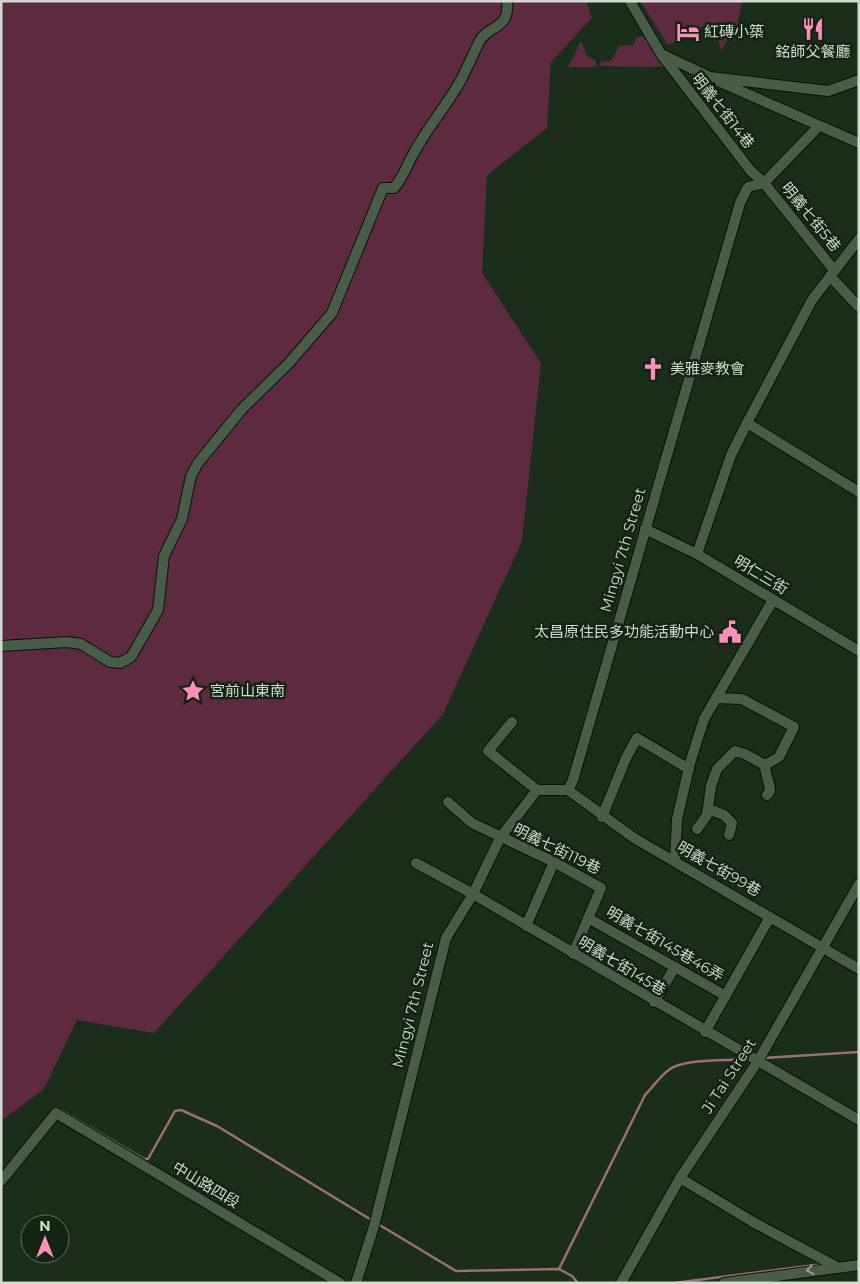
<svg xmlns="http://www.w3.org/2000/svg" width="860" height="1284" viewBox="0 0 860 1284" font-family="Montserrat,'Noto Sans TC',sans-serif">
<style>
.green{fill:#5e2a3f}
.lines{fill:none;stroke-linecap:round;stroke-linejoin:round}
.stream{stroke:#97707c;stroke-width:2.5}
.minor-casing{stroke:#051505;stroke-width:12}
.minor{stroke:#485c47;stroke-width:10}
.oneway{stroke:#92a292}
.labels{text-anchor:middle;stroke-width:5;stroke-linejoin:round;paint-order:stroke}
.poi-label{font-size:15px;fill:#cfdbcf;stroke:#122412;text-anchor:start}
.street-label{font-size:15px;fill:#cfdbcf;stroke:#122412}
</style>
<rect width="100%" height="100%" fill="#1b2d1b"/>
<g class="green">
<path d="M1 1H586L592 18 551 62 547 128 487 175 482 273 541 363 522 541 443 714 154 1033 77 1020 44 1089 1 1121Z"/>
<path d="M640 1H742L738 23 721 51 717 32 703 26 668 45Z"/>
<path d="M645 36 665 67 599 66 601 62 611 61 619 46 633 45 637 37Z"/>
<path d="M581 41 587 56 596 61V67H568Z"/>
</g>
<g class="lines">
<g class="stream">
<path d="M763 1058 859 1052"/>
<path d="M61 1110 144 1159H148L175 1111 181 1110 217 1126 373 1221"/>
<path d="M378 1224 456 1271 559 1269 572 1276 578 1283"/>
<path d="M559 1269 645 1095C653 1087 660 1076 670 1069 686 1058 727 1061 747 1059"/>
<path d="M674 1283 824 1264"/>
</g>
<defs>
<g id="minor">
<path d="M630 1 661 54 710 77 828 91 859 80"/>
<path d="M661 54 750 170 764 183 834 270"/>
<path d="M720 82 859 143"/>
<path d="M830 276 859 307"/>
<path d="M747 423 859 492"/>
<path d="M645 529 697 554 859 651"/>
<path d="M697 554 731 455 747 423 812 300 859 239"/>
<path d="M1 646 67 642 81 644 110 662 120 663 131 657 158 610 164 556 182 519 191 476 198 463 242 409 289 363 332 313 383 188H394C404 177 407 164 415 151 428 127 447 105 461 80 467 68 473 55 479 42 488 24 510 31 507 1"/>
<path d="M716 698 742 699 794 727 779 757 765 765C765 775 770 782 770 791L767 795"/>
<path d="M512 722 488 751 537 790"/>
<path d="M568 790 634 838 859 969"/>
<path d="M448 802 472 823 554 862 601 888 573 954"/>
<path d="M708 809 724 815 732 823 729 835"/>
<path d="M602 817 626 758 637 738 689 769"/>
<path d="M697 829 707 815 711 786 717 769 735 751 745 754 765 765"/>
<path d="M675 861 677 819 690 763 704 719 773 600"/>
<path d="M416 863 473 894 859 1120"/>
<path d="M588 918 726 996"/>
<path d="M526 926 554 862"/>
<path d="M654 1002 675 967"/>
<path d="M705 1032 770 917"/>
<path d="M680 1178 753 1222 835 1266"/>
<path d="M1 1181 56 1113 340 1283"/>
<path d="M356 1283 374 1226 446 938 473 894 500 838 537 790H568L573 780 740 203 748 187 764 183 818 127"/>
<path d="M621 1283 680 1178 758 1061 859 884"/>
<path d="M724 1283 859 1265"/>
</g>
</defs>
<use href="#minor" class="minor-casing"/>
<use href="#minor" class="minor"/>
</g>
<defs><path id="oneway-chevron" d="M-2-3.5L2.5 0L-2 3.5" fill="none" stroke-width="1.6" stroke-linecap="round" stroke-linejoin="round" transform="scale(1.25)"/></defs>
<use class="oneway" href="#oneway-chevron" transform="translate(810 1270) rotate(171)"/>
<defs>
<symbol id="restaurant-bare" viewBox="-9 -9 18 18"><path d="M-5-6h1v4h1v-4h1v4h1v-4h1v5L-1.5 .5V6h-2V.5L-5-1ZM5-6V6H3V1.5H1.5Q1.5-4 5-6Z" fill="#ff8eb9" stroke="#122412" stroke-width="2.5" paint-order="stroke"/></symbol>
<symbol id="hotel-bare" viewBox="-9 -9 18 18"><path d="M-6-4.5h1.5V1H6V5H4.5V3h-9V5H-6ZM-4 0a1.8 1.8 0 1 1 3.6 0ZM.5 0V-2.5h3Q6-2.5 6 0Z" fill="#ff8eb9" stroke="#122412" stroke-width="2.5" paint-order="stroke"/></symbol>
<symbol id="church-bare" viewBox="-9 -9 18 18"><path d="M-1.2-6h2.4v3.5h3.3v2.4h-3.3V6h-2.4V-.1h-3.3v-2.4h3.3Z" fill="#ff8eb9" stroke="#122412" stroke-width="2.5" paint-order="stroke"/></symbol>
<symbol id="civic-bare" viewBox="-9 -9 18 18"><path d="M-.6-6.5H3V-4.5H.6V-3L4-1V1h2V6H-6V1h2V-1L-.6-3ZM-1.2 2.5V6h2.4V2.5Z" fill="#ff8eb9" stroke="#122412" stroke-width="2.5" paint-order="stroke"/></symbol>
<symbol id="sight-bare" viewBox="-9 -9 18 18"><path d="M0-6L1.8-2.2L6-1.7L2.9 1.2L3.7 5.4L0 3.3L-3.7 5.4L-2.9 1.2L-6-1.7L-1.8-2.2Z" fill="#ff8eb9" stroke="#122412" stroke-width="2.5" paint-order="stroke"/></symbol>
</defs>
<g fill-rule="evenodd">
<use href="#restaurant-bare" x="797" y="13" width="32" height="32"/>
<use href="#hotel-bare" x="672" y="16" width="32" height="32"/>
<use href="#church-bare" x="637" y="353" width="32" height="32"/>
<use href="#civic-bare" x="714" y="616" width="32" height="32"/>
<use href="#sight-bare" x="177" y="675" width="32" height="32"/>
</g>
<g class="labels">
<g class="poi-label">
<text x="704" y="37">紅磚小築</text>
<text x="813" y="57" text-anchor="middle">銘師父餐廳</text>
<text x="670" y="374">美雅麥教會</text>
<text x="714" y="637" text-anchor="end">太昌原住民多功能活動中心</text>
<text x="210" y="696">宮前山東南</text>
</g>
<g class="street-label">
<text transform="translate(723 111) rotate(52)" y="5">明義七街14巷</text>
<text transform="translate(811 217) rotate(51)" y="5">明義七街5巷</text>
<text transform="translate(623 550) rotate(-74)" y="5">Mingyi 7th Street</text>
<text transform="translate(761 575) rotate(31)" y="5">明仁三街</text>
<text transform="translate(557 849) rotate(26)" y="5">明義七街119巷</text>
<text transform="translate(719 869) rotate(30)" y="5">明義七街99巷</text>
<text transform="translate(665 944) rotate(30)" y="5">明義七街145巷46弄</text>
<text transform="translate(622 966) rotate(31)" y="5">明義七街145巷</text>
<text transform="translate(413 1005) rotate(-76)" y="5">Mingyi 7th Street</text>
<text transform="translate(729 1076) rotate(-57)" y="5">Ji Tai Street</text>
<text transform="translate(206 1185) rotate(31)" y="5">中山路四段</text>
</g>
</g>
<rect width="860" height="1284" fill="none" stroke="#cfdbcf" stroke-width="5"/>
<g transform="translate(45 1239)"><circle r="24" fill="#122412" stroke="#5e6d5e"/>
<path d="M0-4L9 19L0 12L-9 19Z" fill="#ff8eb9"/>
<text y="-8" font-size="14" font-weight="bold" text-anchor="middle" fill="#cfdbcf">N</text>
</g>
</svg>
